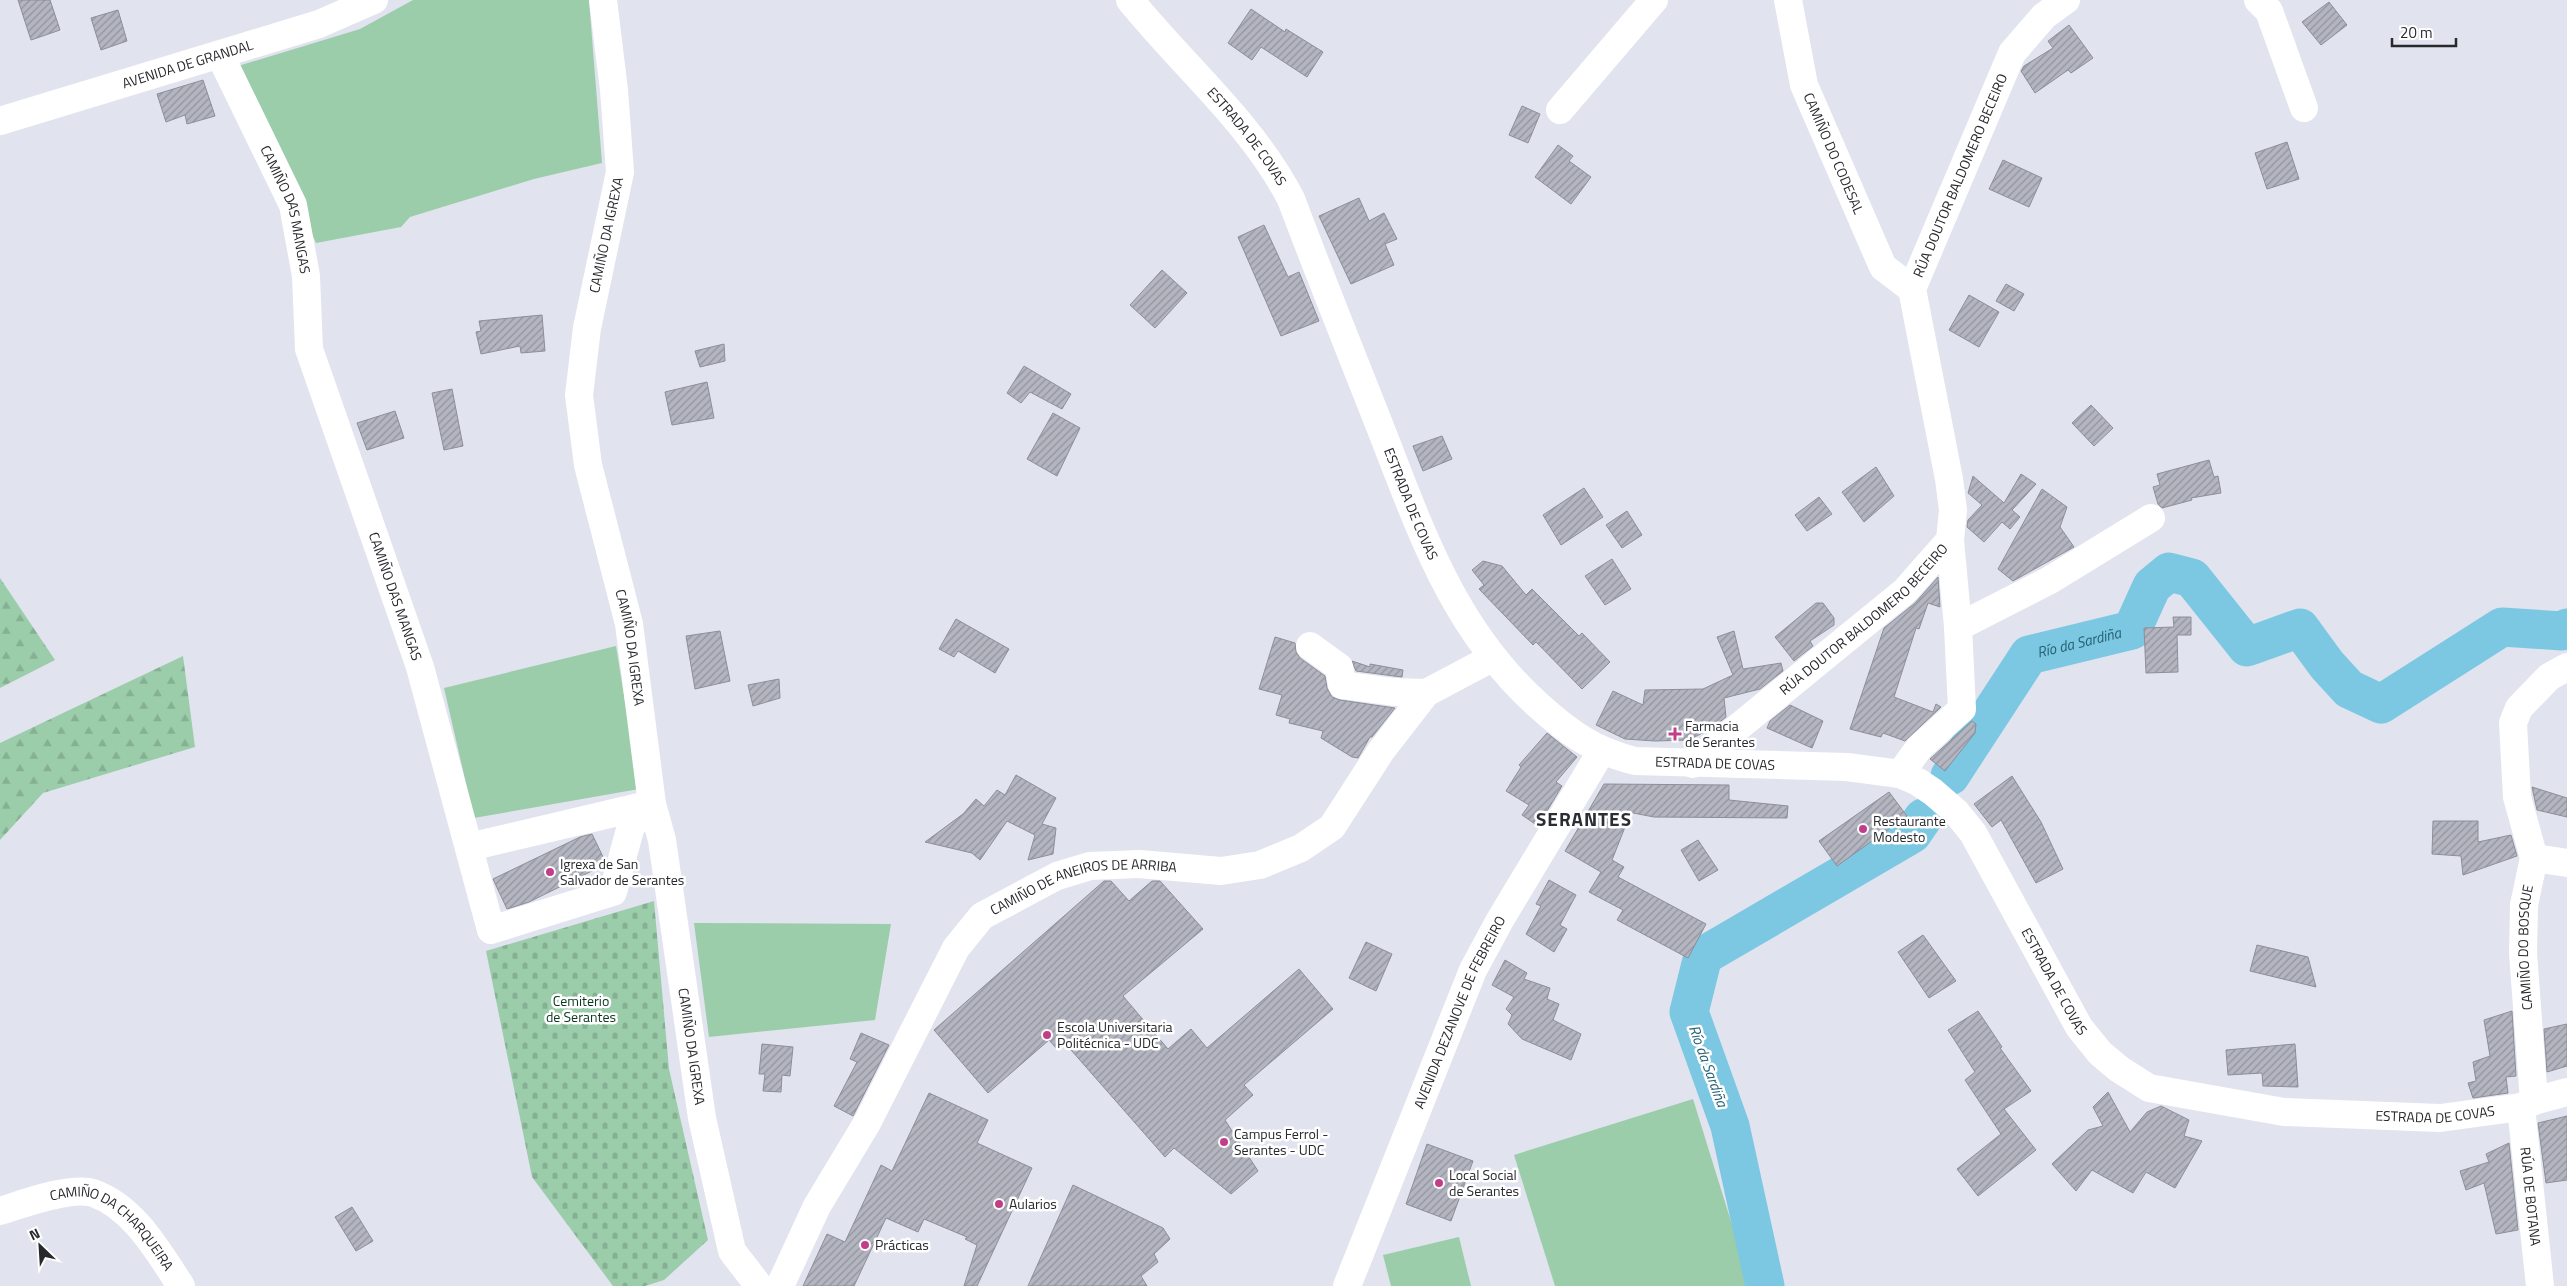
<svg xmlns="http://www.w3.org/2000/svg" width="2567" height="1286" viewBox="0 0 2567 1286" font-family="'Titillium Web',sans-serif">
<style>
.green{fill:#9bcdaa}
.forest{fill:url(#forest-firs)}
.cemetery{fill:url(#cemetery-stones)}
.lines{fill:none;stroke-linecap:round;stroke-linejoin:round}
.river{stroke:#7cc8e2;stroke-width:39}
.building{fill:url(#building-hatch);stroke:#8c8e98}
.minor{stroke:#fff;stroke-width:28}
.major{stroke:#fff;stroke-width:28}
.poi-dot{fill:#c13f88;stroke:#fff;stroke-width:2}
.labels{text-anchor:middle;stroke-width:5;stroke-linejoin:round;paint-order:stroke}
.street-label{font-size:14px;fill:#28292d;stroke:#fff}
.poi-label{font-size:14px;fill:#28292d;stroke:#fff;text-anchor:start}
.park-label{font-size:14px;fill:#09381e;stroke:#fff}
.water-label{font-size:15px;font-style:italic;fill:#246073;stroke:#fff}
.district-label{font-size:19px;font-weight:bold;letter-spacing:1px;fill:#2b2d35;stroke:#fff}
</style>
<defs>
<pattern id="forest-firs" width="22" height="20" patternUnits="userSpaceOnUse" patternTransform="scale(1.25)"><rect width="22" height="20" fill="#9bcdaa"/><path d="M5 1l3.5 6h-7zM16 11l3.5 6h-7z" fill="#86b093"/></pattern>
<pattern id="cemetery-stones" width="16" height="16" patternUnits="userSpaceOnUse" patternTransform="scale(1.25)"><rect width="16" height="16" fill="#9bcdaa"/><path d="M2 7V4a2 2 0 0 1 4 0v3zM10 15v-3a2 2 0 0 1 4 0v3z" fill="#86b093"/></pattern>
<pattern id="building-hatch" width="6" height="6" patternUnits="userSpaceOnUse" patternTransform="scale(1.25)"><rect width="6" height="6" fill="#b3b5c0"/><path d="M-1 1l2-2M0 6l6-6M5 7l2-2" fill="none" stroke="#92939c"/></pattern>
</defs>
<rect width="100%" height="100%" fill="#e1e3ef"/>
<g class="green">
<path d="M413 0H589L602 163 534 179 410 217 401 227 316 243 238 66 360 29Z"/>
<path d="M616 646 639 789 474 818 444 688Z"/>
<path d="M694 923 891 924 875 1020 709 1037Z"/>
<path d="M1693 1099 1751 1286H1555L1514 1155Z"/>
<path d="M1459 1237 1471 1286H1391L1383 1255Z"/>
</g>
<g class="forest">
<path d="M0 578 55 660 0 688Z"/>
<path d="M183 656 195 747 43 793 0 840V743Z"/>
</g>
<path class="cemetery" d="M654 901 669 1069 708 1240 664 1280 645 1286H613L532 1177 486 951Z"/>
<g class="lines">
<g class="river">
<path id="s1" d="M1950 776 2029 655 2132 630 2152 586 2169 572 2192 578 2247 647 2300 628 2327 665 2349 689 2381 704 2502 627 2562 631 2567 628"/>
<path d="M1765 1286 1730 1126 1689 1012 1703 956 1912 834 1923 818"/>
</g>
</g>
<g class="building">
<path d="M18 0H50L60 30 31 40Z"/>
<path d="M2329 2 2347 25 2321 45 2302 22Z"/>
<path d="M1251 9 1285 32 1286 29 1323 52 1307 77 1261 47 1252 60 1228 43Z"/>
<path d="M118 10 127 41 101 50 91 18Z"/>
<path d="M2069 25 2093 58 2071 73 2068 70 2035 93 2021 71 2024 66 2053 48 2048 41Z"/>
<path d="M203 80 215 116 187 124 185 115 166 122 157 94Z"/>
<path d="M1522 106 1540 114 1528 143 1509 135Z"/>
<path d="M2287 142 2299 179 2267 189 2255 153Z"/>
<path d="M1558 145 1573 156 1569 161 1591 177 1571 204 1535 177Z"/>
<path d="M2003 160 2042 178 2029 207 1989 189Z"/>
<path d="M1359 198 1369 221 1384 213 1397 239 1385 244 1394 265 1351 284 1319 216Z"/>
<path d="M1264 225 1288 277 1299 272 1319 321 1281 336 1238 237Z"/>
<path d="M1162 270 1187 293 1155 328 1130 305Z"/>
<path d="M2006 284 2024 294 2014 311 1996 301Z"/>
<path d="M1969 295 1999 312 1979 347 1949 330Z"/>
<path d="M542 315 545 351 521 353 520 346 481 354 476 332 481 331 479 321Z"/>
<path d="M724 344 725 361 700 367 695 351Z"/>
<path d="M1024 366 1071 394 1062 409 1030 392 1021 403 1007 393Z"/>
<path d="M707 382 714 418 672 425 665 392Z"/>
<path d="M452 389 463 446 444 450 432 393Z"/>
<path d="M2091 405 2113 428 2094 446 2072 423Z"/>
<path d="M395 411 404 438 367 450 357 423Z"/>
<path d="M1053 413 1080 428 1057 476 1027 459Z"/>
<path d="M1442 436 1452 459 1423 471 1413 446Z"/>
<path d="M2209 460 2214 477 2218 476 2221 493 2191 498 2192 500 2162 508 2158 504 2153 487 2160 485 2157 474Z"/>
<path d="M1876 467 1894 496 1864 522 1842 492Z"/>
<path d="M2021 474 2036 484 2012 510 2020 517 2010 529 2002 522 1984 542 1967 527 1968 520 1982 505 1968 493 1973 476 2004 503Z"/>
<path d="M1584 488 1603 517 1561 545 1543 515Z"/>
<path d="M2042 489 2067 507 2060 527 2074 547 2013 581 1998 569Z"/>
<path d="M1819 497 1832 514 1807 531 1795 515Z"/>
<path d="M1627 511 1642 535 1622 548 1606 525Z"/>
<path d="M1612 559 1631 589 1605 605 1585 576Z"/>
<path d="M1483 561 1502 566 1526 595 1532 589 1579 636 1582 633 1610 662 1582 689 1536 642 1533 645 1479 589 1484 585 1472 570Z"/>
<path d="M1938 577 1940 607 1928 603 1919 629 1916 628 1894 697 1933 712 1936 704 1941 707 1905 741 1883 733 1881 737 1850 729 1884 628 1915 603Z"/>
<path d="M1816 603H1823L1834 618V625L1810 641 1813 646 1794 661 1775 637Z"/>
<path d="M2173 617H2191V635H2177L2178 672 2146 673 2144 628 2174 627Z"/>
<path d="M956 619 1009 649 995 673 958 651 954 657 939 649Z"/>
<path d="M720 631 730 681 695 689 686 636Z"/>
<path d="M1734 631 1743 669 1781 663 1783 671 1760 689 1724 698 1726 717 1712 728 1689 740 1655 741 1625 739 1596 725 1613 691 1643 705 1645 690 1703 689 1733 675 1717 637Z"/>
<path d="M1275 637 1295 643 1296 652 1300 658 1325 676 1327 688 1332 697 1340 700 1395 708 1372 737H1370L1358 758 1352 757 1321 738 1323 731 1289 723 1290 719 1276 715 1282 695 1259 689Z"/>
<path d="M1352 661 1370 667V664L1403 670 1402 677 1356 671Z"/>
<path d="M779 679 780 698 753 706 748 685Z"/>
<path d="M1790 705 1823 721 1812 748 1767 728 1770 721Z"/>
<path d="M1972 721 1976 724 1975 733 1945 771 1930 759Z"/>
<path d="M1547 733 1577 757 1556 782 1562 786 1538 826 1522 815 1529 805 1506 791 1521 767 1519 765Z"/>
<path d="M1016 775 1056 798 1042 824 1056 828 1053 854 1028 860 1035 835 1007 821 980 860 972 853 925 842 963 814 976 799 984 806 997 790 1005 795Z"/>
<path d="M2012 776 2041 822 2063 869 2036 883 2001 820 1992 827 1974 804Z"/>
<path d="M1604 784 1729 785V800L1788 806 1787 818 1654 817 1628 812 1627 822 1612 860 1624 867 1618 877 1706 924 1688 958 1617 920 1623 910 1589 892 1601 872 1565 851Z"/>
<path d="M2532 787 2567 798V817L2537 810Z"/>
<path d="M1889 792 1907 816 1837 866 1819 841Z"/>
<path d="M2433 821H2478V842L2511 835 2517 856 2463 875 2461 856 2432 854Z"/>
<path d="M592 834 605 861 604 865 529 902 507 909 493 879 580 837Z"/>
<path d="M1698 840 1718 870 1699 881 1681 850Z"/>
<path d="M1549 880 1576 895 1560 925 1567 929 1554 952 1526 934 1541 906 1536 904Z"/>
<path d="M1104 881H1111L1129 901 1152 881H1160L1203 929 1123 996 1168 1049 1191 1029 1207 1048 1299 969 1333 1009 1244 1085 1253 1095 1225 1120 1258 1171 1231 1194 1174 1148 1165 1157 1064 1042 1057 1049 1049 1040 988 1093 934 1030Z"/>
<path d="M1923 935 1956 981 1929 998 1898 952Z"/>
<path d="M1366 942 1392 954 1376 991 1349 978Z"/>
<path d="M2257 945 2308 957 2316 987 2250 971Z"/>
<path d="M1505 960 1527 973 1524 979 1550 988 1547 999 1559 1004 1553 1020 1581 1034 1571 1060 1522 1039 1508 1024 1512 1015 1506 1009 1514 997 1492 985Z"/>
<path d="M1978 1011 2002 1047 2000 1048 2031 1091 2004 1109 2036 1150 1978 1196 1957 1169 2001 1134 1965 1080 1975 1072 1948 1030Z"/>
<path d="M2512 1011 2516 1076 2506 1077 2508 1093 2473 1098 2468 1083 2476 1081 2473 1062 2490 1056 2484 1020Z"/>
<path d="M2567 1024V1066L2547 1072 2544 1029Z"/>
<path d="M861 1033 889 1045 853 1116 834 1106 857 1062 850 1059Z"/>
<path d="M762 1044 793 1047 790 1076 782 1075 781 1092 763 1091 765 1074H759Z"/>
<path d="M2295 1044 2298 1087 2263 1086 2262 1073 2228 1075 2226 1050Z"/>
<path d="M2108 1092 2130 1132 2147 1112 2161 1106 2189 1120 2184 1136 2202 1141 2175 1188 2146 1172 2133 1193 2092 1170 2076 1191 2052 1164 2088 1130 2103 1126 2093 1107Z"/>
<path d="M929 1093 988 1120 977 1143 1032 1168 977 1286H964L977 1245 965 1239 967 1237 924 1219 918 1232 886 1218 854 1286H803L827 1234 845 1242 881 1165 892 1171Z"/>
<path d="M2567 1116V1180L2546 1183 2538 1123Z"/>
<path d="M2509 1143 2518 1230 2496 1234 2484 1183 2466 1190 2460 1171 2489 1162 2486 1154Z"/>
<path d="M1427 1144 1473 1161 1451 1221 1406 1204Z"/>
<path d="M1073 1185 1163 1228 1170 1239 1154 1254 1158 1262 1141 1276 1147 1286H1028Z"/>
<path d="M352 1207 373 1241 356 1251 335 1217Z"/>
</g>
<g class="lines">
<g class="minor">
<path id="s2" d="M603 0 614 90 620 172 587 328 579 395 588 465 629 624 652 804 662 840 702 1118 732 1251 759 1286"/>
<path id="s3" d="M1788 0 1804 85 1883 267 1912 289"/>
<path d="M2258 0 2269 11 2304 108"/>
<path id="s4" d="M220 55 293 205 306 276 309 349 420 667 491 930 613 892 631 826 652 804"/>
<path d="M1560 110 1654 0"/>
<path id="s5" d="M0 121 319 24 374 0"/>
<path d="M1950 540 1958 627"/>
<path d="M1310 646 1339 667 1342 685 1394 692 1426 693"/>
<path id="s6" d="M1693 764 1905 591 1950 540 1953 510 1949 479 1912 289 2012 53 2044 16 2066 0"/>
<path d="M1900 774 1919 748 1962 709 1958 627 2050 580 2151 518"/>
<path d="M469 847 652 804"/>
<path d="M2534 858 2517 797 2513 723 2519 708 2549 677 2567 667"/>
<path id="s7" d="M2534 1101 2523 953 2524 905 2534 858 2567 863"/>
<path id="s8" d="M2521 1107 2540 1286"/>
<path id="s9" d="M0 1211C22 1204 71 1186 93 1193 134 1207 159 1253 181 1286"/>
<path id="s10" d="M780 1286 817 1206 867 1123 956 948 982 916 1057 876 1090 866 1139 864 1221 871 1260 865 1301 848 1332 827 1381 751 1426 693 1492 658"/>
</g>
<g class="major">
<path id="s11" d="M1130 0C1184 67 1251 122 1291 199 1318 271 1347 343 1375 414 1418 522 1449 625 1538 705 1569 733 1594 751 1635 761L1847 767 1900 774 1918 782 1933 792 1956 812 1973 833 2079 1027 2100 1053 2119 1069 2149 1088 2284 1112 2440 1118 2521 1107 2534 1101 2567 1092"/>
<path id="s12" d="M1347 1286 1473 970 1500 920 1601 752"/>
</g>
</g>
<g class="poi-dot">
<path d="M1672.5 726.5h5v5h5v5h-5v5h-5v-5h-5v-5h5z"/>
<circle cx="1863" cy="829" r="5"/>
<circle cx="550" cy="872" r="5"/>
<circle cx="1047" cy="1035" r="5"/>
<circle cx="1224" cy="1142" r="5"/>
<circle cx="1439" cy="1183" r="5"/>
<circle cx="999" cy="1204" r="5"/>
<circle cx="865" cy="1245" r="5"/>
</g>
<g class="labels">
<g class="street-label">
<text dy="5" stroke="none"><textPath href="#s5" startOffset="196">AVENIDA DE GRANDAL</textPath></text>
<text dy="5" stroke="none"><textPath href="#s11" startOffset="180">ESTRADA DE COVAS</textPath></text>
<text dy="5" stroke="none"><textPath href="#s3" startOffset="161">CAMIÑO DO CODESAL</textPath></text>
<text dy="5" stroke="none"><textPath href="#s6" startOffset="720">RÚA DOUTOR BALDOMERO BECEIRO</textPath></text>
<text dy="5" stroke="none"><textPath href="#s4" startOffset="169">CAMIÑO DAS MANGAS</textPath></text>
<text transform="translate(606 235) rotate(-78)" y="5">CAMIÑO DA IGREXA</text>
<text dy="5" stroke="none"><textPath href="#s11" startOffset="584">ESTRADA DE COVAS</textPath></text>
<text dy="5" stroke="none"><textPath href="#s4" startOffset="574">CAMIÑO DAS MANGAS</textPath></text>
<text dy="5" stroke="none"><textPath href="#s6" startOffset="224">RÚA DOUTOR BALDOMERO BECEIRO</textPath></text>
<text dy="5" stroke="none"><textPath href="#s2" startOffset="658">CAMIÑO DA IGREXA</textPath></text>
<text dy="5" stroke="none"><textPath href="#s11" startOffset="1018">ESTRADA DE COVAS</textPath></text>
<text dy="5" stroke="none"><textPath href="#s10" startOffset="531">CAMIÑO DE ANEIROS DE ARRIBA</textPath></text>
<text dy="5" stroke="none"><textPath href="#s7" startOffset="154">CAMIÑO DO BOSQUE</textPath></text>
<text dy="5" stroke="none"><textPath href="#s11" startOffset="1468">ESTRADA DE COVAS</textPath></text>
<text dy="5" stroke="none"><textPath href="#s12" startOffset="296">AVENIDA DEZANOVE DE FEBREIRO</textPath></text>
<text dy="5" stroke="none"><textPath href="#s2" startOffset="1062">CAMIÑO DA IGREXA</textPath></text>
<text dy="5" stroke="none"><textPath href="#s11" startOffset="1902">ESTRADA DE COVAS</textPath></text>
<text dy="5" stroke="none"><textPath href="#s8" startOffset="90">RÚA DE BOTANA</textPath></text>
<text dy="5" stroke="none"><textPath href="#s9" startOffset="129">CAMIÑO DA CHARQUEIRA</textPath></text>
</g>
<g class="poi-label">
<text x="1685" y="731">Farmacia<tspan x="1685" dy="16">de Serantes</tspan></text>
<text x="1873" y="826">Restaurante<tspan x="1873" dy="16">Modesto</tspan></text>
<text x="560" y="869">Igrexa de San<tspan x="560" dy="16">Salvador de Serantes</tspan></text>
<text x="1057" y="1032">Escola Universitaria<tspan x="1057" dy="16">Politécnica - UDC</tspan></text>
<text x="1234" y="1139">Campus Ferrol -<tspan x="1234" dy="16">Serantes - UDC</tspan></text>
<text x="1449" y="1180">Local Social<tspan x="1449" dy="16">de Serantes</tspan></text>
<text x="1009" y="1209">Aularios</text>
<text x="875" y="1250">Prácticas</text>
</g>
<g class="park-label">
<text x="581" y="1006">Cemiterio<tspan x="581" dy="16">de Serantes</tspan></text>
</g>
<g class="water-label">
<text dy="5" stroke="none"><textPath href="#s1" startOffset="196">Río da Sardiña</textPath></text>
<text transform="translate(1708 1066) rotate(70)" y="5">Río da Sardiña</text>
</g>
<g class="district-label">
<text x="1584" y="826">SERANTES</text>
</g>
</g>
<g transform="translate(40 1246) rotate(335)" stroke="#ffffff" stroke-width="4" paint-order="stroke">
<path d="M0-4L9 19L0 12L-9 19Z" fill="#28292d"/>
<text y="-8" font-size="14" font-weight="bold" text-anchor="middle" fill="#28292d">N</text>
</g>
<path d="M2392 38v8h64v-8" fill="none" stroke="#28292d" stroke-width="2.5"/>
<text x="2400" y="38" font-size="15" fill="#28292d" stroke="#ffffff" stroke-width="4" paint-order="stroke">20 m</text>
</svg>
